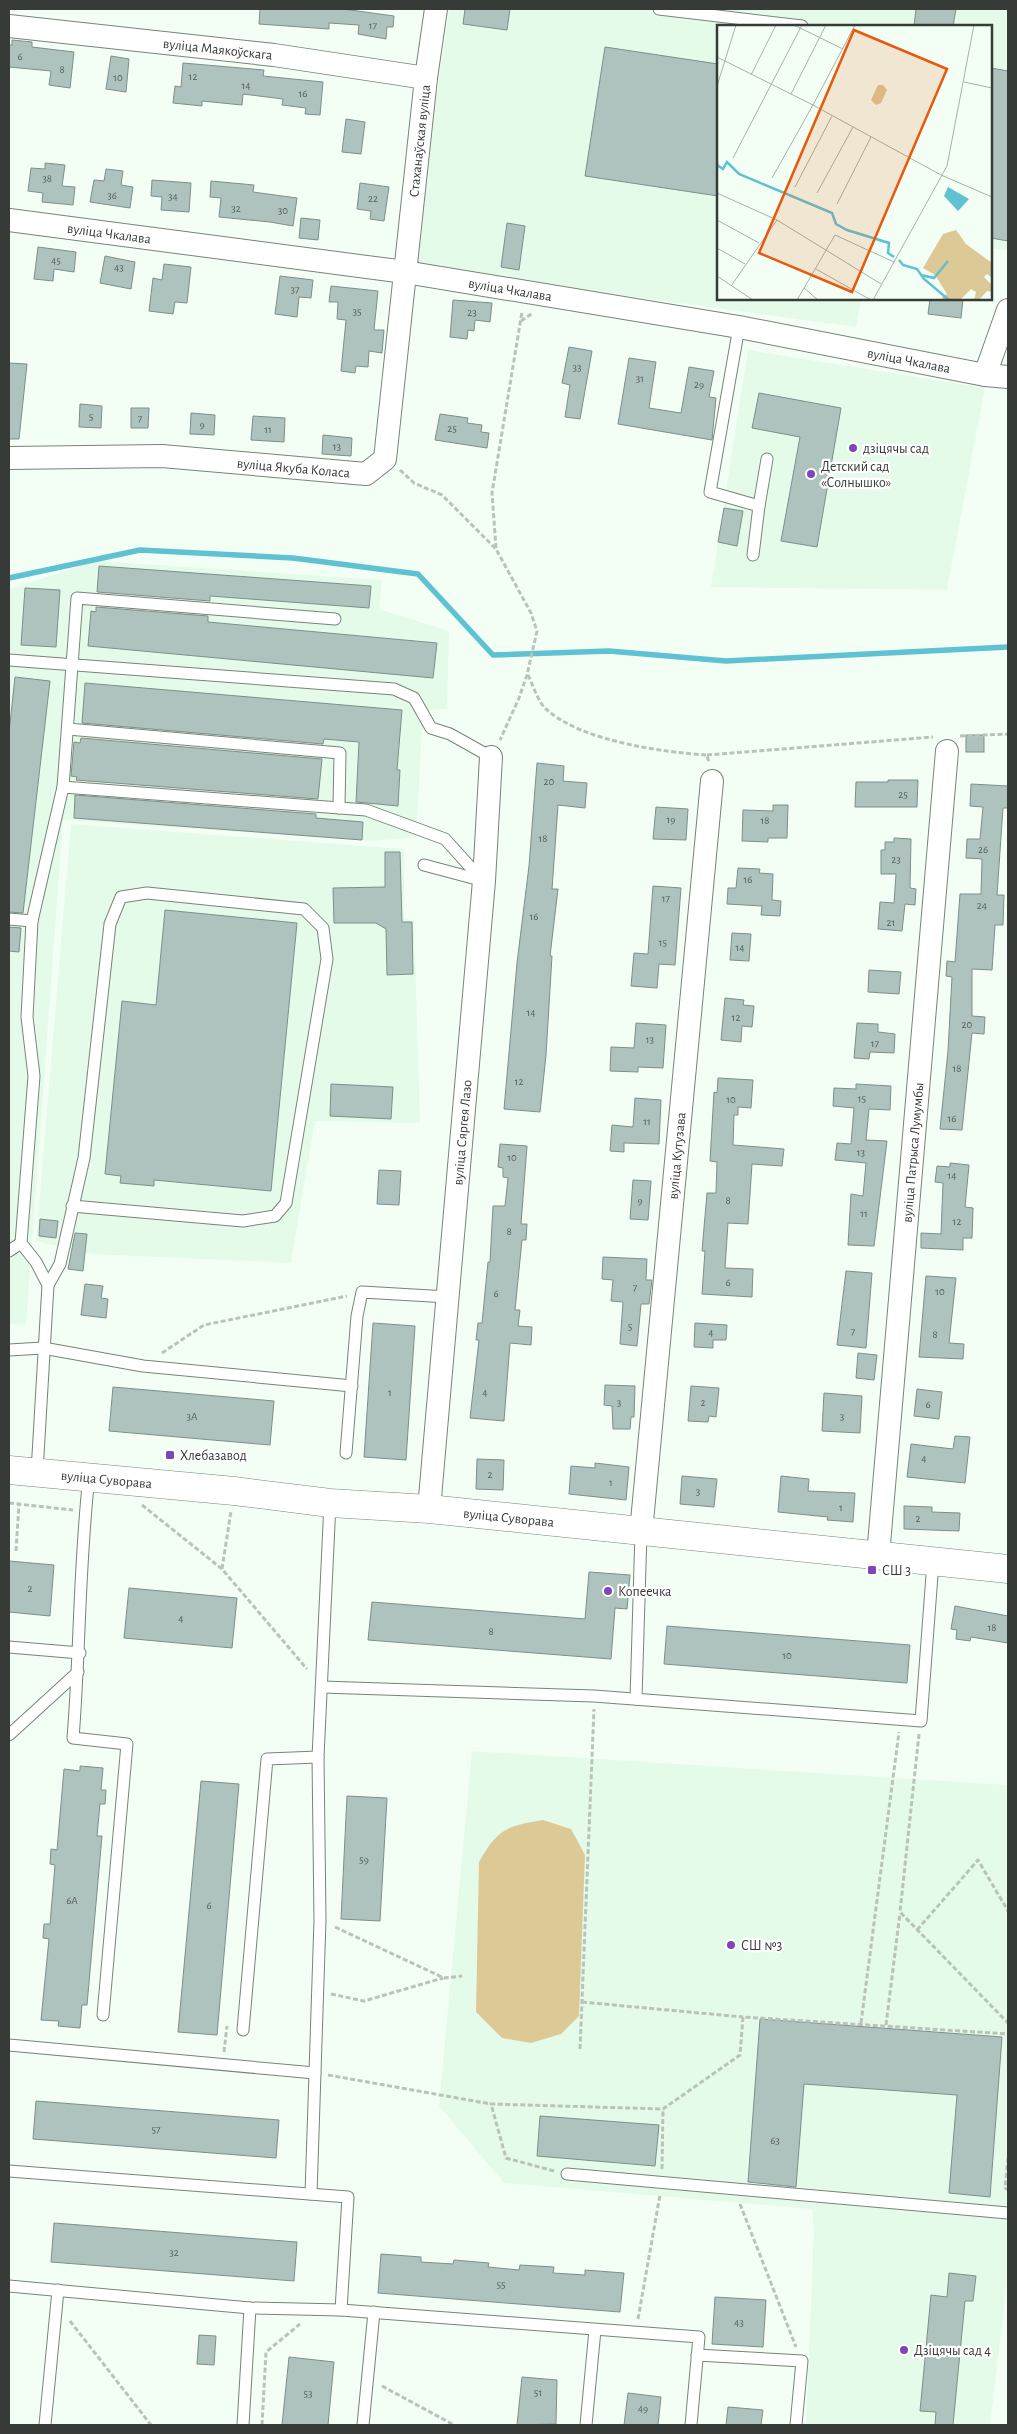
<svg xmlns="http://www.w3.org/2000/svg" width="1017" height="2434" viewBox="0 0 1017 2434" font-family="'Alegreya Sans',sans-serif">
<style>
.built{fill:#e5fbe9}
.green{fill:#dcc996}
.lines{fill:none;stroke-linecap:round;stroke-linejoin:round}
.stream{stroke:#60c1d2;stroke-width:5.5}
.building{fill:#afc3be;stroke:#7c8f8b}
.lane-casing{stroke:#778479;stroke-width:13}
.street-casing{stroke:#778479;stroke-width:24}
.secondary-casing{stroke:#778479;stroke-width:29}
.path{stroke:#b9c3ba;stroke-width:3;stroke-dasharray:5 2.5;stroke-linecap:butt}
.lane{stroke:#fff;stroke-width:11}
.street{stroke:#fff;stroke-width:22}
.secondary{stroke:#fff;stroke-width:28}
.poi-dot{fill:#7f46bc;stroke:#fff;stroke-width:2}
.labels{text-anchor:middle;stroke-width:4.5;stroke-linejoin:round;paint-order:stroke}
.number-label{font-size:11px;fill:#545d59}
.street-label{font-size:14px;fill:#363b37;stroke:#fff}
.poi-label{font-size:14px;fill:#363b37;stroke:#fff;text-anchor:start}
.inset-river{fill:none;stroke:#60c1d2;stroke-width:2.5}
.inset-road{fill:none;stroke:#a7b1a9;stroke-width:1}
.view{fill:#e8590c;fill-opacity:0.15;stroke:#e8590c;stroke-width:2.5}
.inset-edge{fill:none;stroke:#363b37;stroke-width:2.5}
</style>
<rect width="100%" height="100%" fill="#f3fff5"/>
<g class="built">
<path d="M449 9H1008V251L991 248V26H718V299H861L856 327 411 267Z"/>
<path d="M748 350 985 388 947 590 711 587Z"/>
<path d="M97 561 382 580 379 609 449 631 447 709 423 711 416 837 373 841 63 820 26 1325 9 1324V589Z"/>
<path d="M71 824 404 849V918L414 921 420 1123 315 1121 291 1263 92 1254 36 1241Z"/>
<path d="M472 1751 1008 1785V2275L990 2425H806L814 2227 812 2209 504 2183 439 2106Z"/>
</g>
<path class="green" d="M543 1820 571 1829 585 1855 579 2016 561 2034 531 2043 502 2038 476 2012 479 1862C497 1829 507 1826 543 1820Z"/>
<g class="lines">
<path class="stream" d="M9 578 140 550 293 558 418 574 493 655 609 651 726 661 1008 647"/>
</g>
<g class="building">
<path d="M260 9H343L394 16 393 27H387L386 39 358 34 359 25 329 23V29L259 24Z"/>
<path d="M465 9H510L507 30 463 24Z"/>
<path d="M916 9H956L953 26H914Z"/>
<path d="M12 40 32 42V47L74 52 70 88 49 85 51 71 9 67V45H12Z"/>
<path d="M605 47 718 64V196L585 176Z"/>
<path d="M111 56 129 59 126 92 106 89Z"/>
<path d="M183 63 264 70 263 76 323 82 320 115 305 114 306 108 282 105 283 99 243 94 242 105 202 101V106L173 103 175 86 181 87Z"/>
<path d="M991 68 1008 71V241L991 238Z"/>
<path d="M346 119 365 122 361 154 342 152Z"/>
<path d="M45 163 65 165 62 186 75 187 73 205 42 202 43 193 28 191 31 168 45 169Z"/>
<path d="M106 169 123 171 121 185 133 187 130 208 90 202 94 180 104 181Z"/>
<path d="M152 180 191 183 189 212 161 210 162 197 151 196Z"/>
<path d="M211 181 254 185 253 192 297 198 293 226 270 222 219 217 221 198 210 197Z"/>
<path d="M360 183 389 187 384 221 370 219 371 211 357 209Z"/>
<path d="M301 218 320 220 318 240 299 238Z"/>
<path d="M507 223 525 226 519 270 501 267Z"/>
<path d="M38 247 76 252 74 272 54 269 53 281 34 279Z"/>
<path d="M105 256 135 262 131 289 100 283Z"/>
<path d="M164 264 191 267 187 303 175 302 173 314 149 311 153 278 162 280Z"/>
<path d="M280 276 313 280 311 298 299 297 297 317 275 314Z"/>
<path d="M331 286 378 291 374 330H384L382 353 369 351 368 367 356 366 355 373 341 371 346 320 337 319 338 302H329Z"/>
<path d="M930 299H963L961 318 928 314Z"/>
<path d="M453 300 492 303 490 322 475 320 474 331 468 330 467 339 450 337Z"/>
<path d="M569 347 592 351 580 419 565 417 570 385 562 383Z"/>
<path d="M629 358 656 362 649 408 681 413 689 367 714 371 709 397 716 398 712 440 618 424Z"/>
<path d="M9 363 27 364 19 439H9Z"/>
<path d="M759 393 841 408 817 547 781 541 800 437 752 428Z"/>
<path d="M80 404 102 406 101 428 79 427Z"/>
<path d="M131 408H149L148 428H131Z"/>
<path d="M191 413 215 415 214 435 190 434Z"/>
<path d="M440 414 468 418 467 423 482 425 481 432 489 433 487 448 435 440Z"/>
<path d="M253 416 285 418 284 442 251 440Z"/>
<path d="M323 435 352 438 351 456 322 454Z"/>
<path d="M724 508 743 511 737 546 718 542Z"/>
<path d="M99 566 371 586 369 608 210 596V601L97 592Z"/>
<path d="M25 588 60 590 56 647 21 645Z"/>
<path d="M96 607 208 616V622L437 643 433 678 88 646 91 611 96 612Z"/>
<path d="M15 677 50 681 23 913 9 912V733Z"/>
<path d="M85 683 402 710 397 770H400L398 806 356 802 359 742 324 739 323 744 82 723Z"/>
<rect x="966" y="735" width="18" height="17"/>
<path d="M81 738 322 759 318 799 76 780 77 777 71 776 74 742 80 743Z"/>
<path d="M537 763 564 766 563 781 587 783 585 808 558 805 552 889H558L550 956H552L546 1055 540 1112 504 1109 517 963 529 866Z"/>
<path d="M888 780H918L917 807H855L856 782H888Z"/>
<path d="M971 784 1008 786V808H1003L997 895H1004L1003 925H995L992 970 972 969V1016L985 1017 984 1034 972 1033 962 1130 940 1129 948 1051 952 977 946 976 947 961 955 962 960 894H981L982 859 966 858 967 839H980L983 807 970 806Z"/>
<path d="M75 795 316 814V818L363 822 362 840 74 818Z"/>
<path d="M773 805H788L787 838H768V842L742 841 743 810 773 811Z"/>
<path d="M656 807 688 809 686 840 653 839Z"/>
<path d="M894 838 911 839 910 888 916 889 915 905 905 904 902 931 878 929 880 902 894 903 896 874H881V850H885V842H894Z"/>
<path d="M385 852H400L402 922H412L413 974 387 975 386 929 376 923H334L333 888 385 887Z"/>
<path d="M738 868 760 869 759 873 773 874 772 900 781 901 780 916 761 915 762 906 727 904 728 888H736Z"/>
<path d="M653 886 681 888 675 965 659 964 657 988 631 986 634 953 648 954Z"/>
<path d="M165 910 297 923 271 1191 154 1180V1186L120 1183 121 1176 105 1174 122 1001 156 1005Z"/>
<path d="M9 927 21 928 19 952 9 951Z"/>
<path d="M732 933 751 934 749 961 730 960Z"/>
<path d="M869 970 901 972 899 994 868 992Z"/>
<path d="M725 998 744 1000 743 1005 754 1006 752 1027 742 1026 741 1042 721 1040Z"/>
<path d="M636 1023 666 1025 663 1068 638 1067V1072L610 1071 611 1047 634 1048Z"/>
<path d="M857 1023 878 1024V1032L895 1034 894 1053 870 1052 869 1059 854 1058Z"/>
<path d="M718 1078 753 1080 751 1108 738 1107V1115H734L733 1145 784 1149 782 1166 752 1164 748 1224 728 1223 725 1268 753 1269 752 1297 702 1294 705 1251H702L707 1193H716L717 1162 710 1161 714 1092 717 1093Z"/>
<path d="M331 1084 393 1087 391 1119 330 1116Z"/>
<path d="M856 1084 891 1086 890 1110 869 1109 866 1140 887 1141 874 1246 848 1245 851 1194 863 1196 866 1163 835 1160 837 1143 851 1144 854 1108 833 1106 834 1088 856 1089Z"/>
<path d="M635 1098 661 1100 659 1144 624 1143V1152L610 1151 612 1125 633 1127Z"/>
<path d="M500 1144 527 1146 521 1224H527L526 1240H522L515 1310H520L518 1326 532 1327 531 1345 510 1343 504 1421 470 1418 479 1340H476L478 1323H482L488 1262H490L493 1206H505L508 1178 503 1177V1168L498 1167Z"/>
<path d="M950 1163 969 1165 965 1207 973 1208 972 1238H963V1250L921 1248V1233L941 1234 943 1183 935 1182 937 1166 950 1167Z"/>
<path d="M379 1170 401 1171 399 1205 377 1204Z"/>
<path d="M633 1180 651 1181 648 1220 630 1219Z"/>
<path d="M40 1219 58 1221 56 1238 39 1236Z"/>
<path d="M75 1233 87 1234 83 1271 68 1269Z"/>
<path d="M603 1257 647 1259 646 1280H652L649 1304H641L637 1346 620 1344 623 1302 611 1301 613 1280 602 1279Z"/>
<path d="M846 1271 872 1273 866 1348 837 1345Z"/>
<path d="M926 1276 956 1278 949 1343 964 1344 963 1359 919 1357Z"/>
<path d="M85 1284 103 1286 101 1298 108 1299 106 1318 81 1315Z"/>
<path d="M373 1323 415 1326 406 1460 364 1457Z"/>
<path d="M695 1323 727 1325 726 1340H713V1348L694 1347Z"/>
<path d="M858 1353 877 1355 874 1380 856 1378Z"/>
<path d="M605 1385 635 1386 634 1417H631L630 1429H613L612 1406 604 1405Z"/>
<path d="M691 1386 719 1388 716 1417 709 1416 708 1422 688 1421Z"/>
<path d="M113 1387 274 1401 270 1445 109 1431Z"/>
<path d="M917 1389 942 1392 939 1419 914 1416Z"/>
<path d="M824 1393 862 1396 860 1433 822 1431Z"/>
<path d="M955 1436 970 1437 965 1483 907 1477 911 1444 953 1449Z"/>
<path d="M477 1459 504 1460 503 1490 476 1489Z"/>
<path d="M595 1463 629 1467 626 1500 569 1494 571 1466 595 1468Z"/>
<path d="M682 1476 717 1479 714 1507 680 1504Z"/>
<path d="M781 1476 809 1479 808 1491 855 1493 853 1522 827 1520 828 1517 778 1512Z"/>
<path d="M904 1506 932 1507V1512L960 1513 959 1531 904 1529Z"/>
<path d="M9 1561 54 1565 50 1616 9 1612Z"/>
<path d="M589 1572 630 1575 627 1609 615 1608 611 1659 368 1640 372 1602 585 1619Z"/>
<path d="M129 1588 237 1598 232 1648 124 1638Z"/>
<path d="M955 1606 1008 1616V1643L971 1637 970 1641 956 1639 957 1630 951 1629Z"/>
<path d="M667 1626 910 1645 907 1683 664 1664Z"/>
<path d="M80 1766 103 1768 101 1790H106L105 1804H100L97 1836H102L97 1892 87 2005H82L80 2028 58 2026 59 2021 41 2020 49 1939 43 1938 44 1924H50L55 1865 50 1864 51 1849 57 1850 64 1769 80 1771Z"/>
<path d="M201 1781 239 1784 217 2035 178 2032Z"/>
<path d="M347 1796 387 1798 380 1921 341 1919Z"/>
<path d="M760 2019 1002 2037 990 2197 949 2193 957 2095 804 2084 796 2187 748 2182Z"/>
<path d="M36 2101 279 2120 276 2158 33 2139Z"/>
<path d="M540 2116 659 2125 655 2166 537 2156Z"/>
<path d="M54 2223 297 2242 294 2281 51 2262Z"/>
<path d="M381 2254 421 2257V2262L453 2264 454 2260 489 2263 488 2267 519 2270 520 2265 554 2267 553 2273 585 2275V2270L624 2273 620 2312 378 2293Z"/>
<path d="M949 2273 976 2276 973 2301H965L953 2425H935L936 2412 920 2411 931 2295 947 2297Z"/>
<path d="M715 2297 766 2300 763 2347 712 2344Z"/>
<path d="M199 2335 216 2336 214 2365 197 2364Z"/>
<path d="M289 2357 334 2362 328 2425H282Z"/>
<path d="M522 2377 557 2380 556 2424 517 2425Z"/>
<path d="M628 2393 661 2397 658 2425H624Z"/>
<path d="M728 2407 763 2410 761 2425H726Z"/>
</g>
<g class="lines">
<defs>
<g id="lane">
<path d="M659 9 802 26"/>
<path d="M739 327 710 492 759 506 753 555"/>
<path d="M759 506 767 459"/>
<path d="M9 660 394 689 414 698 431 728 450 734 491 757"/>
<path d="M68 729 340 753 339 808"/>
<path d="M63 787 366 810 445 839 482 880"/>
<path d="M424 865 484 881"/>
<path d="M9 919 32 921"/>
<path d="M9 1251 21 1243"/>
<path d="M48 1285 60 1264 84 1158 110 924 121 897 147 893 304 909 323 928 327 959 286 1203 275 1216 243 1221 72 1206"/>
<path d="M9 1350 43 1348 143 1366 352 1386"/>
<path d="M346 1453 357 1316 362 1292 448 1297"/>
<path d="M37 1472 48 1285 36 1262 21 1243 34 1076 27 1017 32 921 63 787 77 598 335 619"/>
<path d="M89 1477C79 1564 80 1652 73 1738L127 1744 103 2015"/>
<path d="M9 1647 80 1653"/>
<path d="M322 1687 594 1696 921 1721 933 1562"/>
<path d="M636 1699 641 1532"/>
<path d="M9 1735 78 1672"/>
<path d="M243 2030 267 1759 318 1757"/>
<path d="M9 2045 315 2073"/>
<path d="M9 2171 348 2197 341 2310 250 2308 9 2286"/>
<path d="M567 2174 1008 2213"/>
<path d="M311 2194 320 1920 318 1757 330 1503"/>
<path d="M341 2310 699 2337 691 2425"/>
<path d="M697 2355 802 2361 796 2425"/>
<path d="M45 2425 58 2290"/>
<path d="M243 2425 250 2308"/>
<path d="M363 2425 374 2312"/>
<path d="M586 2425 595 2330"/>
</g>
<g id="street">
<path id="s1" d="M9 26 274 55 426 78"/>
<path id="s2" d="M9 220 405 272 739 327 985 375 1008 377"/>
<path d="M985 375 1008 310"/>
<path id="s3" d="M9 458 162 456 366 474 385 459 426 78 436 9"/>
<path id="s4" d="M429 1509 484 881 491 757"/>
<path id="s5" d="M641 1532 712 781"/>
<path id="s6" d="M878 1556 947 751"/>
</g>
<g id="secondary">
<path id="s7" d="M9 1470 234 1491 330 1503 429 1509 1008 1569"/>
</g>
</defs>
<use href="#lane" class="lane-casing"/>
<use href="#street" class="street-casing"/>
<use href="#secondary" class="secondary-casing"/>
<g class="path">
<path d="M521 321 533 313"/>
<path d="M400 470 414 483 442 495 496 549 531 613 537 631 527 675 519 698 500 740"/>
<path d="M496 548 492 493 522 312"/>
<path d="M528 675C533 685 538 702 546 709 581 741 661 752 707 755L709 763"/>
<path d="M960 736 1008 734"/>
<path d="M707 755 933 737"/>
<path d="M162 1353 204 1325 347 1296"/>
<path d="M9 1503 73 1510"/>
<path d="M142 1505 222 1569 307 1669"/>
<path d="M16 1551 19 1504"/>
<path d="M222 1569 231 1511"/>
<path d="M919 1734 900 1912 1008 2023"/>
<path d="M335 1927 444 1978 462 1976"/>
<path d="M917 1930 978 1860 1008 1911"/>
<path d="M331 1994 364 2001 443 1978"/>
<path d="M582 2002 743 2017"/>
<path d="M861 2023 899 1732"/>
<path d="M886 2025 900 1913"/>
<path d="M580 2049 594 1709"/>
<path d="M224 2052 227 2026"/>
<path d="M328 2075 491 2104"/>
<path d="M1008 2158 1005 2188 1008 2190"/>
<path d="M662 2169 663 2109"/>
<path d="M554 2171 506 2158 491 2104 663 2109 740 2055 743 2017 1008 2034"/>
<path d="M740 2204 796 2347"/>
<path d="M638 2319 660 2195"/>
<path d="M70 2321 151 2425"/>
<path d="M382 2386 454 2425"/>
<path d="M262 2425 266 2352 300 2324"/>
</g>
<use href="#lane" class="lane"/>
<use href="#street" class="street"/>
<use href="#secondary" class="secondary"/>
</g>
<g class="poi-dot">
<circle cx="853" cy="448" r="5"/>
<circle cx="811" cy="474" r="5"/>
<rect x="165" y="1450" width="10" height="10" rx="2.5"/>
<rect x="867" y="1565" width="10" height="10" rx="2.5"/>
<circle cx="608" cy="1591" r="5"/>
<circle cx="731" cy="1945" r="5"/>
<circle cx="904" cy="2350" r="5"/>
</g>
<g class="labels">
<g class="number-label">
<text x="373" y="29">17</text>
<text x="20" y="60">6</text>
<text x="62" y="73">8</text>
<text x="193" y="80">12</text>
<text x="118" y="81">10</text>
<text x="246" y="89">14</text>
<text x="303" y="97">16</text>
<text x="47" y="182">38</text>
<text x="112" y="199">36</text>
<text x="173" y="200">34</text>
<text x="373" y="202">22</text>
<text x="236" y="212">32</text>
<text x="283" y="214">30</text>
<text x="56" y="264">45</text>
<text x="119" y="271">43</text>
<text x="295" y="293">37</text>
<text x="357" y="315">35</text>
<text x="472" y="316">23</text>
<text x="577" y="371">33</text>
<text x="640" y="382">31</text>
<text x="699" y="388">29</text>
<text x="91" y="420">5</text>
<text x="140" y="422">7</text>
<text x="202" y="428">9</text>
<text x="452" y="432">25</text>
<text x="268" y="433">11</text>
<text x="337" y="450">13</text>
<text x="549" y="785">20</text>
<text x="903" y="798">25</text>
<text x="671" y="823">19</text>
<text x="765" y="824">18</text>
<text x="543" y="842">18</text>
<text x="983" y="853">26</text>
<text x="896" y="863">23</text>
<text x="748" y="883">16</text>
<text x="666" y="902">17</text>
<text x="982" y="909">24</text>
<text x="534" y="920">16</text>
<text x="891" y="926">21</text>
<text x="663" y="946">15</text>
<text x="740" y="951">14</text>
<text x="531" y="1016">14</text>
<text x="736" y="1021">12</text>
<text x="967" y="1028">20</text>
<text x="650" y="1043">13</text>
<text x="875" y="1047">17</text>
<text x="957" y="1072">18</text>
<text x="519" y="1085">12</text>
<text x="862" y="1102">15</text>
<text x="731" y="1103">10</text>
<text x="952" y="1122">16</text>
<text x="647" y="1125">11</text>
<text x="861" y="1156">13</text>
<text x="512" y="1161">10</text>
<text x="952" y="1179">14</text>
<text x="640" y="1204">9</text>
<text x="728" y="1204">8</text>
<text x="864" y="1217">11</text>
<text x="957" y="1225">12</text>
<text x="509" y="1235">8</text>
<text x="728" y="1286">6</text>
<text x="635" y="1291">7</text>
<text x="940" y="1295">10</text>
<text x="496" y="1297">6</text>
<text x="630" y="1330">5</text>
<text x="853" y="1335">7</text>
<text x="711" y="1336">4</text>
<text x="935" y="1338">8</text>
<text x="390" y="1396">1</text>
<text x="485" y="1396">4</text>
<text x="619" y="1406">3</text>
<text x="703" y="1406">2</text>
<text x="928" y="1408">6</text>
<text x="192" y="1420">3А</text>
<text x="842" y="1420">3</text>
<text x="924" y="1462">4</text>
<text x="490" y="1478">2</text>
<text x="611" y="1486">1</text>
<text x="698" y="1495">3</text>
<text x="841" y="1511">1</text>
<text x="918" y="1522">2</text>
<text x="30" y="1592">2</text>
<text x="181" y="1622">4</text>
<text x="992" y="1631">18</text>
<text x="491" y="1635">8</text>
<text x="787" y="1659">10</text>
<text x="364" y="1863">59</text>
<text x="72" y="1904">6А</text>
<text x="209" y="1909">6</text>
<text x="156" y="2133">57</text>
<text x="775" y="2144">63</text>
<text x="174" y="2256">32</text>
<text x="501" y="2288">55</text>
<text x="739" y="2326">43</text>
<text x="538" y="2396">51</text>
<text x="308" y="2397">53</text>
<text x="643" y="2412">49</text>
</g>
<g class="street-label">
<text dy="5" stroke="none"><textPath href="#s1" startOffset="210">вуліца Маякоўскага</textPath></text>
<text dy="5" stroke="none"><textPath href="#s3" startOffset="702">Стаханаўская вуліца</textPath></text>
<text dy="5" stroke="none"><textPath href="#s2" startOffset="101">вуліца Чкалава</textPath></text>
<text dy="5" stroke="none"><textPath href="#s2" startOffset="506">вуліца Чкалава</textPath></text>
<text dy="5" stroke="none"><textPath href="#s2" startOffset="911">вуліца Чкалава</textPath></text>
<text dy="5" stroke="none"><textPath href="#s3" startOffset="285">вуліца Якуба Коласа</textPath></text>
<text dy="5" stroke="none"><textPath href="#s4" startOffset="378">вуліца Сяргея Лазо</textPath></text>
<text dy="5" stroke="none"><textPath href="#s6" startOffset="405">вуліца Патрыса Лумумбы</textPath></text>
<text dy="5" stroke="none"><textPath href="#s5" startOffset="378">вуліца Кутузава</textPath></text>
<text dy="5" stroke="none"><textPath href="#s7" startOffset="98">вуліца Суворава</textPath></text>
<text dy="5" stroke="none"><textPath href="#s7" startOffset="502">вуліца Суворава</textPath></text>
</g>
<g class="poi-label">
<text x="863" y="453">дзіцячы сад</text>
<text x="821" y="471">Детский сад<tspan x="821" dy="16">«Солнышко»</tspan></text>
<text x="180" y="1460">Хлебазавод</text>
<text x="882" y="1575">СШ 3</text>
<text x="618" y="1596">Копеечка</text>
<text x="741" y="1950">СШ №3</text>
<text x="914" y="2355">Дзіцячы сад 4</text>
</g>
</g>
<g transform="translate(717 25)">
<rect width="275" height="275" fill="#f3fff5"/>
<path d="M161 60H166L170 65 164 78 159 80 154 75ZM239 205 249 219 275 238V253L270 249 267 252 275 260V267L270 266 262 275H257L259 267 254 264 243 275H226L225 272 230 269 218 250 206 243 226 209Z" fill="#dcc996"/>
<path d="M231 162 252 174 241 186 227 171Z" fill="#60c1d2"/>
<path class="inset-river" d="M0 140 6 144 10 137 22 149 115 188 119 199 130 205 172 218 171 228 177 232M182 235 186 240 200 244 207 254 232 275M204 250 217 253 231 236"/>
<path class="inset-road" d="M77 0 126 24M138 0 96 80 224 150 275 172M0 32 96 80 55 153M34 50 59 0M247 57 275 63M0 61 19 0M74 69 109 0M16 133 85 0M78 162 115 91M0 168 60 195 164 259M100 168 136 102M120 179 154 112M0 195 42 218M0 223 28 239M99 244 154 275M0 251 36 275M14 261 60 195M87 263 101 275M80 275 118 210 177 237M156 275 230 141 257 0"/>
<path class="view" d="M137 5 230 44 135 267 42 228Z"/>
<rect width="275" height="275" class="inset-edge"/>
</g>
<rect width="1017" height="2434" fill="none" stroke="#363b37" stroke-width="20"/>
</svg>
